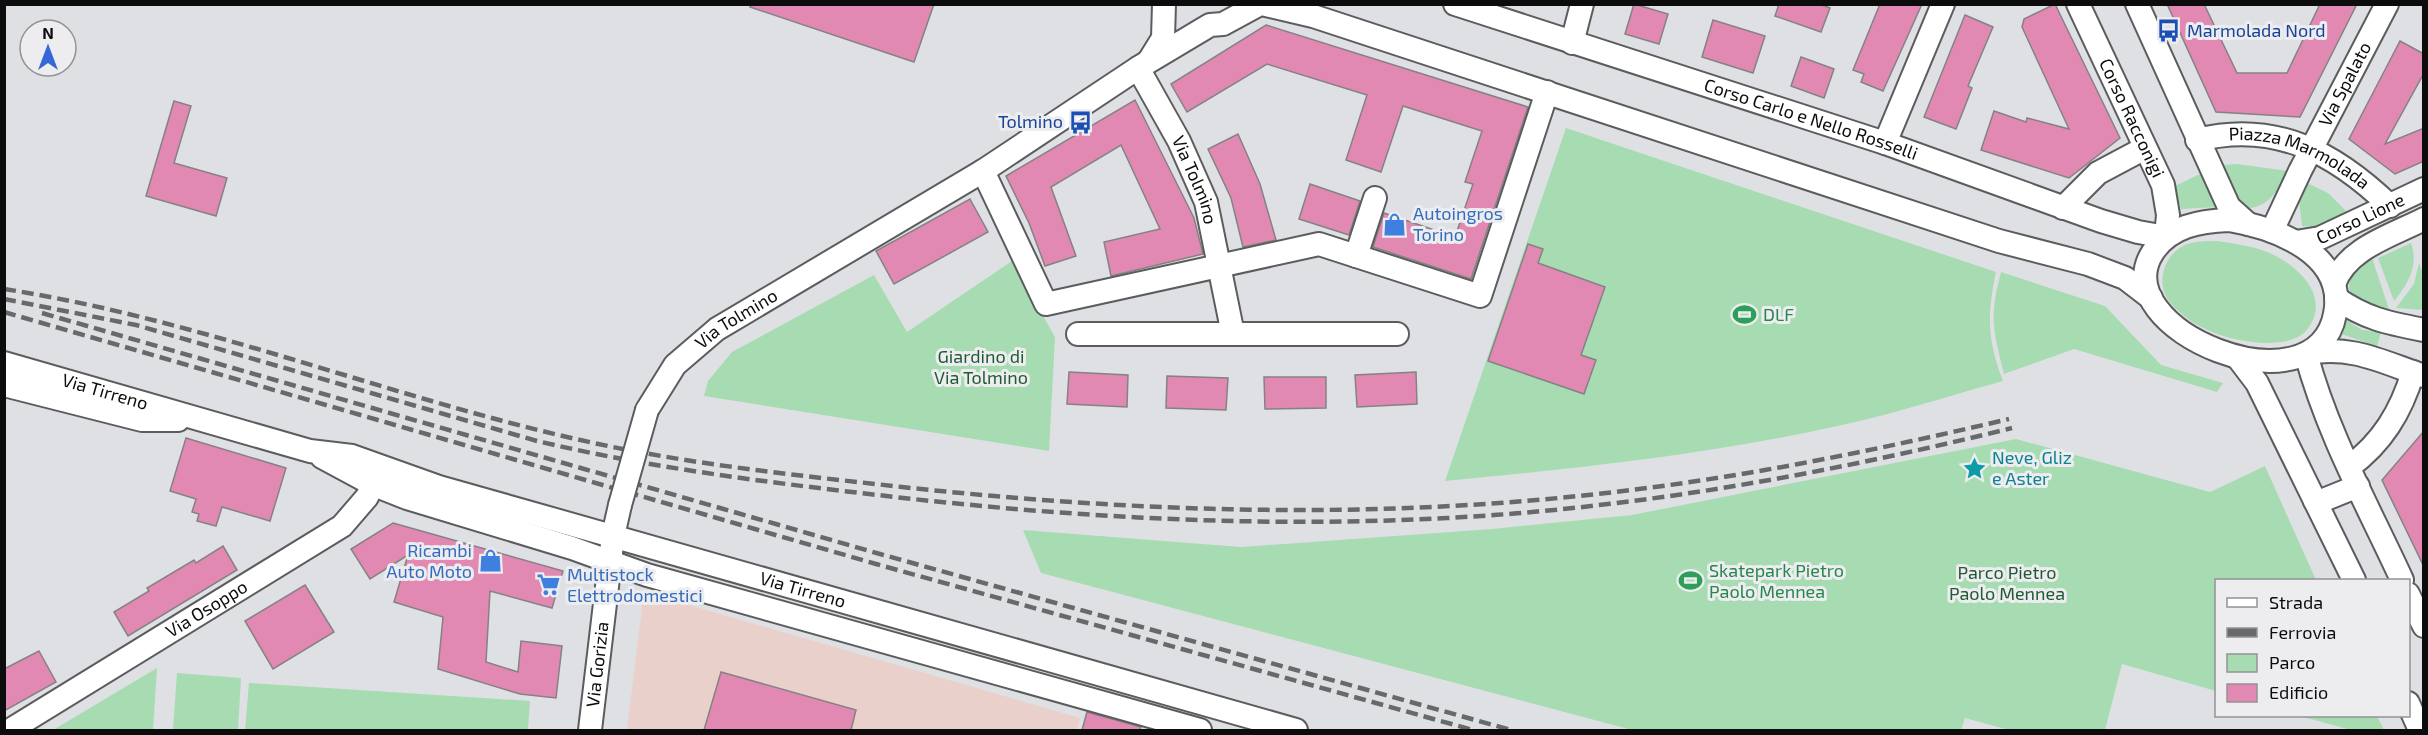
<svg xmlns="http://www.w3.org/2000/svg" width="2428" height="735" viewBox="0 0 2428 735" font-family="'Exo 2',sans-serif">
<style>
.education{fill:#e9d0ca}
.green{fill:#a7dcb3}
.building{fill:#e189b2;stroke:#858283;stroke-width:1.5}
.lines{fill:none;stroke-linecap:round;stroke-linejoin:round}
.minor-casing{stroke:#5b5c5e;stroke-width:26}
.minor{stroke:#fff;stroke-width:22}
.rail{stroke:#68696a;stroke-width:4.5;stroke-dasharray:12 6;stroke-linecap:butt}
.minor-bridge-casing{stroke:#5b5c5e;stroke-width:26;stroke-linecap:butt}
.minor-bridge{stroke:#fff;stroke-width:22}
.labels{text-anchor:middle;stroke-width:6;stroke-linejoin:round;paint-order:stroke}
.transit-label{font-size:18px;fill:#164399;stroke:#ededf0;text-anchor:start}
.street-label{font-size:18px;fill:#0c0c0d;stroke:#ededf0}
.shop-label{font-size:18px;fill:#366cbe;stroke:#ededf0;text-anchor:start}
.leisure-label{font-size:18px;fill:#27864d;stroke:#ededf0;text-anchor:start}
.park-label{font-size:18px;fill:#1f5a33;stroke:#ededf0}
.culture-label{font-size:18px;fill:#0d838f;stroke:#ededf0;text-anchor:start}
</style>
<rect width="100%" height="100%" fill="#dfe0e3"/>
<path class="education" d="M644 592 1080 718 1077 730H627Z"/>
<g class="green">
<path d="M1566 128 1996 272C1987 315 1987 339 2003 381 1958 393 1913 408 1868 419 1731 452 1584 468 1445 481Z"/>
<path d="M2237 164 2288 171C2279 188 2270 206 2250 208L2239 200 2222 165Z"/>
<path d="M2202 173 2217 207 2181 209 2175 186Z"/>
<path d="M2307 183 2328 193 2347 212 2317 227 2302 226 2299 201Z"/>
<path d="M2218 241C2237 244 2259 247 2276 256 2304 271 2331 301 2306 331 2297 341 2279 343 2267 343 2232 342 2192 330 2169 301 2154 281 2166 249 2191 243 2200 241 2209 241 2218 241Z"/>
<path d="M2411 243C2419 265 2408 284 2394 301L2378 258Z"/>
<path d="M2371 255 2390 312 2355 299 2349 289C2349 273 2360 265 2371 255Z"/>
<path d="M1012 261 1055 337 1049 451 704 396 708 381 732 352 874 275 907 332Z"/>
<path d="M2419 263 2423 273V310L2396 308 2414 284Z"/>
<path d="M2001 272 2105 306 2161 365 2223 383 2217 392 2074 349 2004 374C1993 330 1989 317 2001 272Z"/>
<path d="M2346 320 2362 330 2381 332 2377 346 2341 334Z"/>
<path d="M2016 439 2210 492 2265 466 2316 580H2216V691L2122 664 2105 730H2009L1965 718 1961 730H1632L1041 573 1023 530 1241 547 1492 529 1632 515Z"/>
<path d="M157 668 153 730H53Z"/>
<path d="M177 673 241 678 238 730H173Z"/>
<path d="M249 683 530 701 528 730H245Z"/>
<path d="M2300 716H2377L2384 730H2351Z"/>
</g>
<g class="building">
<path d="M751 4H934L914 62 750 7Z"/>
<path d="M1634 4 1668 14 1659 44 1625 34Z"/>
<path d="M1779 4H1819L1830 8 1821 32 1775 16Z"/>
<path d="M1880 4H1922L1883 91 1861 82 1864 74 1853 70Z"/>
<path d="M2055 4 2120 138 2069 178 1981 150 1994 111 2026 122 2027 118 2069 129 2022 27 2024 19Z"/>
<path d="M2167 4H2204L2237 73H2287L2320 4H2357L2300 117 2216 112Z"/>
<path d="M1965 15 1993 27 1968 86 1972 88 1956 129 1924 117Z"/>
<path d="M1713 20 1765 36 1753 73 1702 57Z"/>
<path d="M1266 25 1528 107 1471 279 1373 247 1384 213 1455 237 1473 184 1465 182 1482 131 1403 106 1381 172 1346 160 1367 95 1267 64 1187 112 1171 84Z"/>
<path d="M2400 41 2424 54V73L2385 144 2424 128V161L2395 174 2349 139Z"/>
<path d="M1801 57 1834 69 1824 98 1791 86Z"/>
<path d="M1135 100 1194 218 1203 254 1111 276 1104 242 1160 229 1121 145 1051 187 1076 256 1045 266 1029 223 1006 176Z"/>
<path d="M174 101 191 106 174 163 227 178 216 216 146 196Z"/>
<path d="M1238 134 1260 184 1276 240 1243 247 1231 198 1208 149Z"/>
<path d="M1310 184 1360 201 1349 235 1299 219Z"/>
<path d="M970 199 988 232 894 284 876 251Z"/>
<path d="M1528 244 1543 249 1538 263 1605 287 1581 355 1596 360 1584 394 1488 361Z"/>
<path d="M1069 372 1128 375 1127 407 1067 404Z"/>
<path d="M1416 372 1417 404 1357 407 1355 375Z"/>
<path d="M1167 376 1228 378 1226 410 1166 408Z"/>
<path d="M1264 377H1326V408L1265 409Z"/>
<path d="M2424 431V567L2382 480Z"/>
<path d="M186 438 286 468 270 521 222 507 216 526 197 521 199 514 192 512 196 499 170 491Z"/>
<path d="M393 523 563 571 552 608 490 591 486 662 518 672 521 641 562 646 556 698 520 694 438 669 443 617 394 602 408 555 370 579 351 549Z"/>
<path d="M223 546 237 570 128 636 114 612 149 591 147 588 194 560 196 563Z"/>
<path d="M305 585 334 632 273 669 245 621Z"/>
<path d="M39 651 56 682 4 711V669Z"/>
<path d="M721 672 856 710 851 730H704Z"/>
<path d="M1087 712 1141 727 1140 730H1082Z"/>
</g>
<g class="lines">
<defs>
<g id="minor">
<path id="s1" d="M1455 4 1885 143 2101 221 2138 232 2166 237"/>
<path id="s2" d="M2078 4 2163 185 2168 215 2166 237"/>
<path d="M2137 4 2229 207 2248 224"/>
<path d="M1266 5 1313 16 1999 241 2088 264 2125 278 2151 298"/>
<path d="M1572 43 1582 4"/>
<path d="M1150 59 1163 38 1164 4"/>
<path id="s3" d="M1138 68 1179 141 1206 202 1233 334"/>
<path id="s4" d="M2197 140C2275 120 2335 153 2390 206"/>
<path d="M1885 143 1943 4"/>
<path d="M983 171 1046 304 1319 244 1480 296 1547 92"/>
<path d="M2063 208 2098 173 2145 148"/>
<path d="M2229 220C2276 228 2347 254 2335 314 2316 417 2102 329 2153 252 2170 226 2200 221 2229 220Z"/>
<path id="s5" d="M2272 231 2300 171 2387 4"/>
<path id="s6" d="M2296 242 2320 238 2424 189"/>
<path d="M1356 256 1375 198"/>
<path d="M2334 284C2347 248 2391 236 2424 219"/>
<path d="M2336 298C2366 319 2388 323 2424 330"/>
<path d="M1078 334H1397"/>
<path d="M2308 353C2352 345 2382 362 2424 376"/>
<path d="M2306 354C2327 433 2368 506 2402 580"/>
<path d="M2238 358 2257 383 2354 580"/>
<path id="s7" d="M4 363 310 451 352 456 439 487 1296 730"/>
<path d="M4 385 142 420H178"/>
<path id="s8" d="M647 410 675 365 717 329 983 171 1138 68 1210 25 1223 24 1258 5"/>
<path d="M322 457 374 485 407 498 572 548 647 575 1200 730"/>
<path d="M2349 467C2382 443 2401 412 2413 372"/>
<path d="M2315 501H2321L2358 486"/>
<path d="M2408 594 2424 626"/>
<path d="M2408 703 2420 730"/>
<path id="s9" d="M10 730 342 526 367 497 379 471"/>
<path id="s10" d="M590 730 613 536 620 505"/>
</g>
</defs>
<use href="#minor" class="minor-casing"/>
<use href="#minor" class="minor"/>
<g class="rail">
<path d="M4 289C211 321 404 404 608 446 705 466 804 476 902 487 1133 512 1365 520 1597 494 1736 479 1873 451 2009 419"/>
<path d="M4 299 136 325 537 441C647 467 757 481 869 494 1114 523 1363 534 1608 504 1744 488 1878 461 2012 428"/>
<path d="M4 312 876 564 1473 730"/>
<path d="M42 313 880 554 1511 730"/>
</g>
<defs>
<path id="minor-bridge" d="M620 505 647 410"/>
</defs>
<use href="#minor-bridge" class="minor-bridge-casing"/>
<use href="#minor-bridge" class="minor-bridge"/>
</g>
<defs>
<symbol id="bus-bare" viewBox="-9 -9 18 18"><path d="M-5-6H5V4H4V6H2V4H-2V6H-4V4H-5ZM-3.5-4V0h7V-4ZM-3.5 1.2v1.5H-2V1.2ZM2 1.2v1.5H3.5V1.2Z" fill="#1a4fb4" stroke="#ededf0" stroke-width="2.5" paint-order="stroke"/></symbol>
<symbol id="shop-bare" viewBox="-9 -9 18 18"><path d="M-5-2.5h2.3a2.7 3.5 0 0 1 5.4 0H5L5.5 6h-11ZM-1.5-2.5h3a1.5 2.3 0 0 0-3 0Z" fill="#3f7fe0" stroke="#ededf0" stroke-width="2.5" paint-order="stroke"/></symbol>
<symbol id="stadium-bare" viewBox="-9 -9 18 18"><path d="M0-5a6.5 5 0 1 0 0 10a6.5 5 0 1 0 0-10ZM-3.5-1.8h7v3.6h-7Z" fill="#2e9e5b" stroke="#ededf0" stroke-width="2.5" paint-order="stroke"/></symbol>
<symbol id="sight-bare" viewBox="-9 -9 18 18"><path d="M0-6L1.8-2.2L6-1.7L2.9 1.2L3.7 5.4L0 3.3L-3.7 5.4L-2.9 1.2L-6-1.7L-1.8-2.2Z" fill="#0f9aa8" stroke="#ededf0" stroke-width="2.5" paint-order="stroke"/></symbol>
<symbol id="supermarket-bare" viewBox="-9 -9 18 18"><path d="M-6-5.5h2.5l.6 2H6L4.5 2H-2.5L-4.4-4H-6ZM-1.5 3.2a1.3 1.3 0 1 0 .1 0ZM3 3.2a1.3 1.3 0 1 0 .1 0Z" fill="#3f7fe0" stroke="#ededf0" stroke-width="2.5" paint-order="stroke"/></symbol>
</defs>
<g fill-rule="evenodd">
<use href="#bus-bare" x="2152" y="14" width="33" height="33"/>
<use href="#bus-bare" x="1064" y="106" width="33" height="33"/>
<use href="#shop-bare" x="1378" y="208" width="33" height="33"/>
<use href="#stadium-bare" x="1728" y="298" width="33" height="33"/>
<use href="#sight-bare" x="1958" y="452" width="33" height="33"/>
<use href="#shop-bare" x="474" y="544" width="33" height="33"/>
<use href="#stadium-bare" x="1674" y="564" width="33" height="33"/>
<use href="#supermarket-bare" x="532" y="568" width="33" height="33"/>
</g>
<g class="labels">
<g class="transit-label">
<text x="2187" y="37">Marmolada Nord</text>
<text x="1063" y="128" text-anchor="end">Tolmino</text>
</g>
<g class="street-label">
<text dy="6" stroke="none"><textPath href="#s5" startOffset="164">Via Spalato</textPath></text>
<text dy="6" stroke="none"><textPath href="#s2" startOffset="126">Corso Racconigi</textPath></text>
<text dy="6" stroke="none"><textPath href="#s1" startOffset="374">Corso Carlo e Nello Rosselli</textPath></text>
<text dy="6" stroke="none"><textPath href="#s4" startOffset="108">Piazza Marmolada</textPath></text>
<text dy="6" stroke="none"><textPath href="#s3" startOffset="126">Via Tolmino</textPath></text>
<text dy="6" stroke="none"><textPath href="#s6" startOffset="69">Corso Lione</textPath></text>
<text dy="6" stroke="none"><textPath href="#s8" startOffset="130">Via Tolmino</textPath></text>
<text dy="6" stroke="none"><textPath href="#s7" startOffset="105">Via Tirreno</textPath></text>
<text dy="6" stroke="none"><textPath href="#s7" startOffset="831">Via Tirreno</textPath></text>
<text dy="6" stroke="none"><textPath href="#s9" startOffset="231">Via Osoppo</textPath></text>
<text dy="6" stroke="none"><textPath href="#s10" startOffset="66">Via Gorizia</textPath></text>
</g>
<g class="shop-label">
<text x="1413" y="220">Autoingros<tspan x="1413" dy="21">Torino</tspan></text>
<text x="472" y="557" text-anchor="end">Ricambi<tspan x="472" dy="21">Auto Moto</tspan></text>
<text x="567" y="581">Multistock<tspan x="567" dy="21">Elettrodomestici</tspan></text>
</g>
<g class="leisure-label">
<text x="1763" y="321">DLF</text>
<text x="1709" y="577">Skatepark Pietro<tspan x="1709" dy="21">Paolo Mennea</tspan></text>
</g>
<g class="park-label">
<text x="981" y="363">Giardino di<tspan x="981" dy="21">Via Tolmino</tspan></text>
<text x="2007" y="579">Parco Pietro<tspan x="2007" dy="21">Paolo Mennea</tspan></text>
</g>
<g class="culture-label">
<text x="1992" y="464">Neve, Gliz<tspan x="1992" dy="21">e Aster</tspan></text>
</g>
</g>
<rect width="2428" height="735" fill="none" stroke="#0c0c0d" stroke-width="12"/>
<rect x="2215" y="579" width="195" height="138" fill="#ededf0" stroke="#939395" stroke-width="1.5"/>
<rect x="2227" y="598" width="30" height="9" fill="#ffffff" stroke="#939395" stroke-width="1.5"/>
<text x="2269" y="609" font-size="18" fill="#0c0c0d">Strada</text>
<rect x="2227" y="628" width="30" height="9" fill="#68696a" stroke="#939395" stroke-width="1.5"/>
<text x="2269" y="639" font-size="18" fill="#0c0c0d">Ferrovia</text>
<rect x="2227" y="654" width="30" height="18" fill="#a7dcb3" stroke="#939395" stroke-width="1.5"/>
<text x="2269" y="669" font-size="18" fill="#0c0c0d">Parco</text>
<rect x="2227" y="684" width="30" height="18" fill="#e189b2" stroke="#939395" stroke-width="1.5"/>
<text x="2269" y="699" font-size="18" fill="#0c0c0d">Edificio</text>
<g transform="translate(48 48)"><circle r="28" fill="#ededf0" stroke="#939395" stroke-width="1.5"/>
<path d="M0-4.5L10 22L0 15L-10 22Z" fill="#3767d6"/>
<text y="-9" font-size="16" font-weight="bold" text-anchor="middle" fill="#0c0c0d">N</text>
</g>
</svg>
